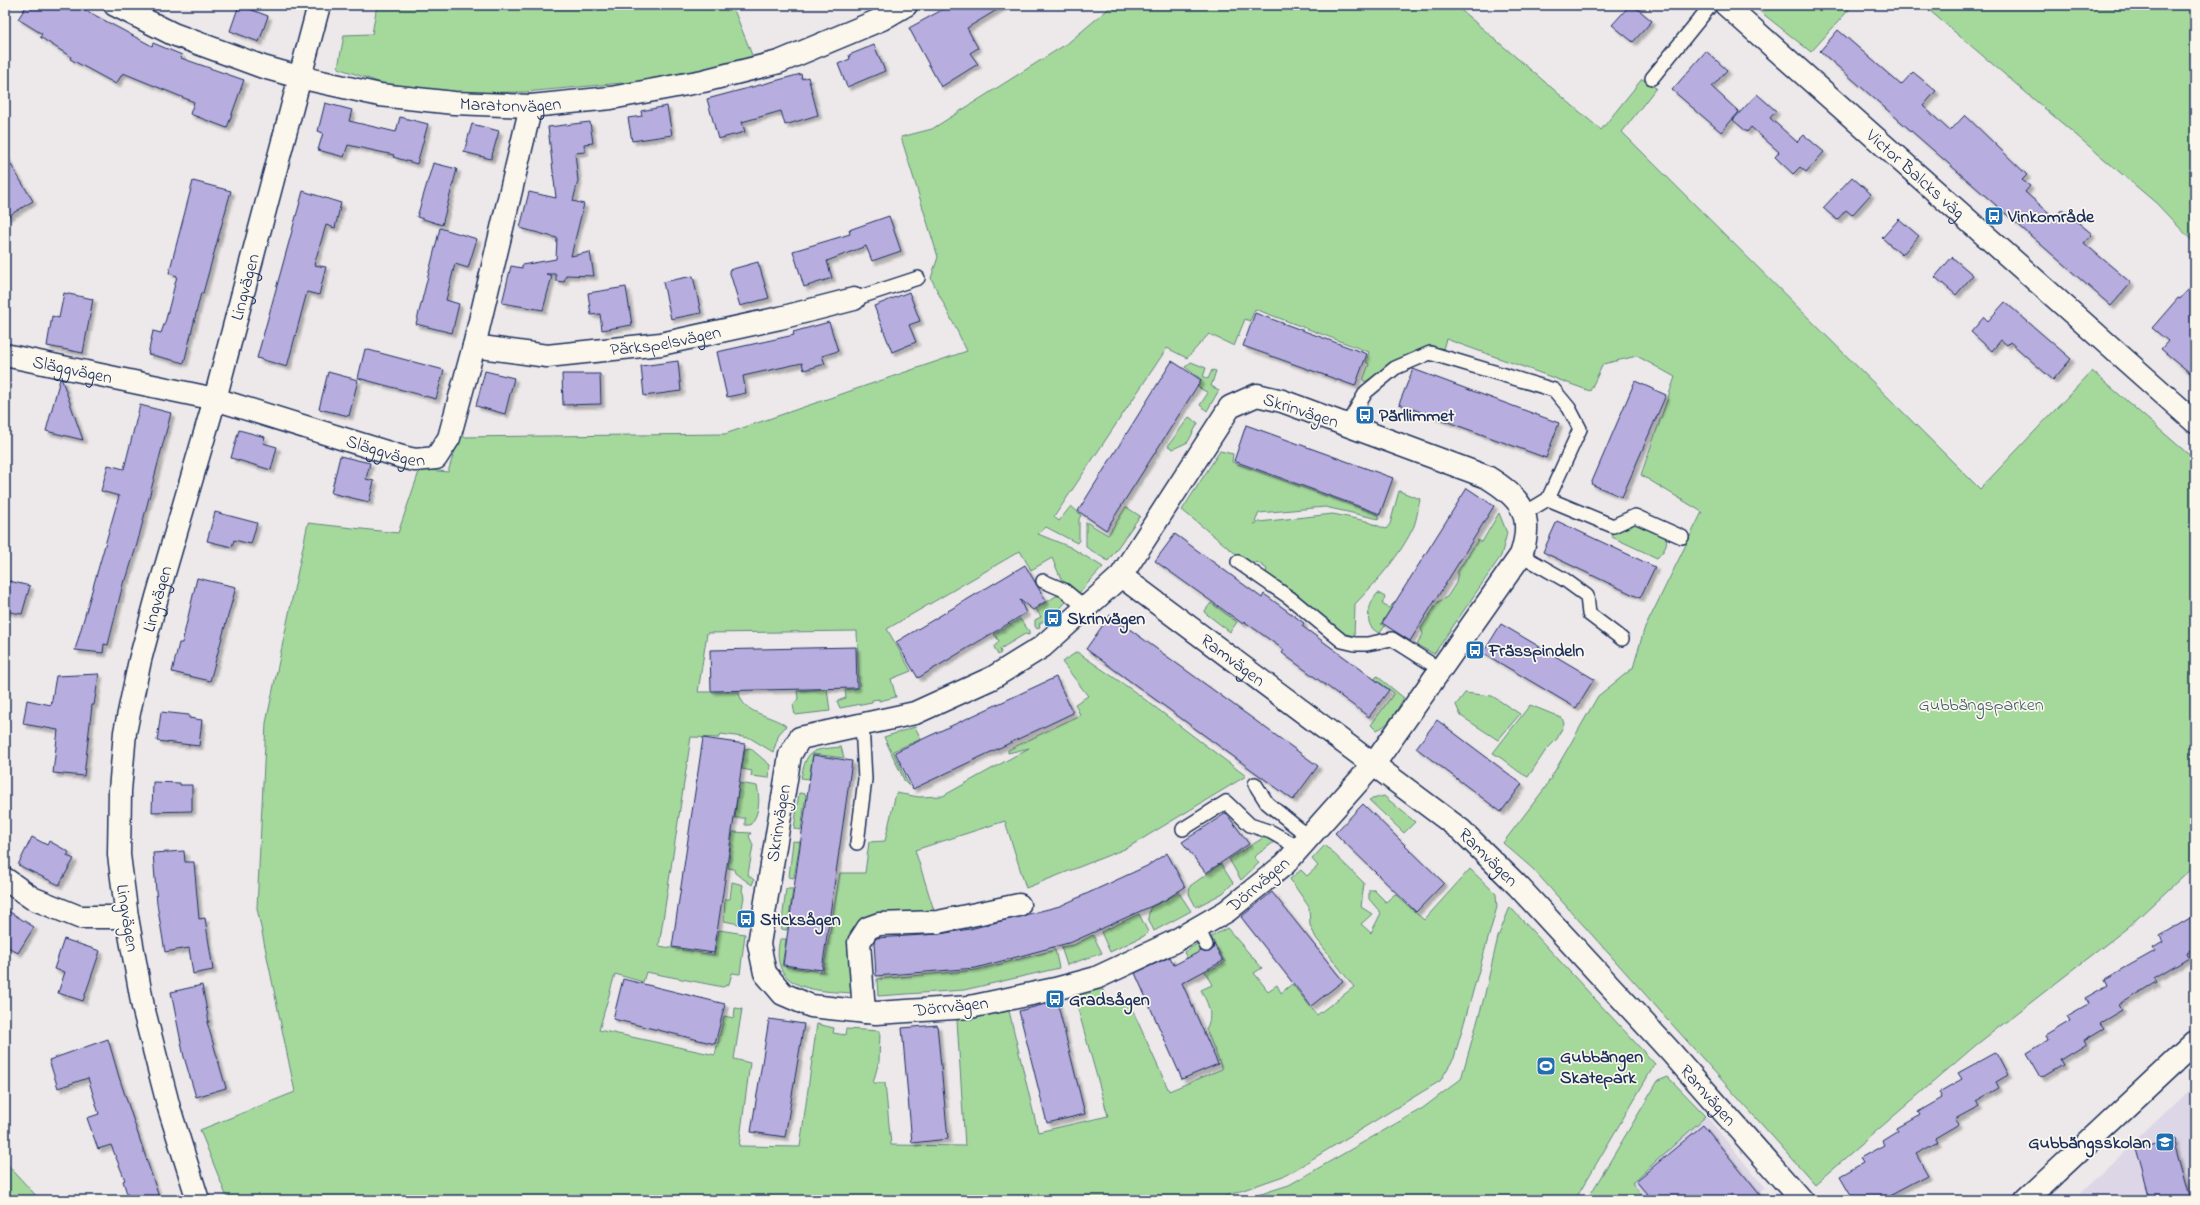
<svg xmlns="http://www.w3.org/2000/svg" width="2200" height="1205" viewBox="0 0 2200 1205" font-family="'Indie Flower',sans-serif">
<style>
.built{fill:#ddd6e6}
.green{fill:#a5d99c;stroke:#60847d}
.building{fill:#b7adde;stroke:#1b2f5e;filter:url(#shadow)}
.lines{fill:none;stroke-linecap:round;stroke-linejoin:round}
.service-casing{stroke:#1b2f5e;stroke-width:16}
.minor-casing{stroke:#1b2f5e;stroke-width:25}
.service{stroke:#fbf7ec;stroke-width:13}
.minor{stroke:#fbf7ec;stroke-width:22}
.labels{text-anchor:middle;stroke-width:3.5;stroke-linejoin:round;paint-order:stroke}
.street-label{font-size:18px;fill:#1b2f5e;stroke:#fbf7ec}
.poi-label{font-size:18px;font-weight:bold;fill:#1b2f5e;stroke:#fbf7ec;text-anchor:start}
.park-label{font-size:18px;fill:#3e5a6e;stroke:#fbf7ec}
</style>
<defs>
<filter id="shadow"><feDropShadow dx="3.5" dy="3.5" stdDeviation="1" flood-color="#0004"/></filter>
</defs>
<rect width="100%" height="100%" fill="#ede8e9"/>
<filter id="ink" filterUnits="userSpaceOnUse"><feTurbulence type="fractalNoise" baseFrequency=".025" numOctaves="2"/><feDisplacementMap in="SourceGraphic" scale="8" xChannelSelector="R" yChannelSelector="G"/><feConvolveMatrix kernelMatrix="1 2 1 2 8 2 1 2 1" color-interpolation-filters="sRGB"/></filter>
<g filter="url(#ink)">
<g class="built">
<path d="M2195 1084V1200H2074Z"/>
<path d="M1706 1116 1765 1188 1751 1200H1645L1631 1183Z"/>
</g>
<g class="green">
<path d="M377 5H732L754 60 633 82 525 92 452 93 381 83 338 68 344 35 372 34Z"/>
<path d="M1113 5H1455L1601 130 1642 79 1656 88 1622 132 1980 489 2092 371 2195 460V865L2127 928 1976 1045 1815 1184 1533 869 1503 843 1545 788 1598 696 1633 668 1644 630 1702 512 1641 475 1675 377 1637 356 1603 364 1590 391 1446 339 1443 349 1396 362 1365 382 1363 380 1369 364 1366 362 1369 352 1255 309 1250 321 1245 319 1234 346 1209 334 1187 358 1167 348 1054 517 1059 521 1071 506 1081 515 1079 519V540L1077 543 1046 527 1038 534 1070 547 1103 567 1076 596 1065 588 1052 558 1031 570 1020 551 887 629 911 671 891 679 896 697 879 701V699L872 700V702L840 708 837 701 846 698 845 690 859 688 857 631 707 633 698 692H739C742 715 771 714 786 726L779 734 773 752 750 738 721 734 719 738 691 737 659 946 714 955 719 930 745 934 740 974 732 973 729 984 723 987 646 972 643 982 615 974 599 1030 715 1055 724 1016 734 1018 735 1008 742 1009 734 1059 750 1063 739 1146 800 1147 817 1024 834 1028 833 1033 845 1035 846 1029 880 1031 879 1061 873 1083H885L891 1145 965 1146 957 1020 1009 1011 1038 1132 1108 1116 1074 995 1101 986 1110 1005 1128 1000 1169 1091 1222 1069 1206 1029C1214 1015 1208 1004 1201 990L1212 985 1200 962 1191 967 1184 952 1197 944 1210 970 1225 962 1211 937 1227 928 1262 968 1254 973 1268 991 1277 985 1281 993 1292 984 1317 1015 1354 987 1316 938 1310 925 1309 907 1290 879 1301 870 1307 876 1318 866 1312 859 1325 845 1364 883 1361 907 1372 914 1361 924 1371 933 1381 913 1369 899V890H1374L1386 902 1395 894 1424 920 1470 869 1496 894 1497 907 1454 1058 1440 1081 1286 1175 1215 1200H228L200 1130 295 1092 257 908 266 723 308 523 398 533 420 469 448 472 459 437 725 434 967 351 931 278 938 257 901 137 932 129 1068 43Z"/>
<path d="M1752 5H1853L1811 52Z"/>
<path d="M1923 5H2195V244L2156 203Z"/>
<path d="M1191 362 1206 368 1203 377 1208 379 1212 370 1216 371 1211 386 1219 390 1207 411 1200 405 1208 393 1198 387 1202 380 1185 367Z"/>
<path d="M1189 417 1198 423 1188 442 1173 449 1168 446Z"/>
<path d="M1220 451 1233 454 1232 462 1379 515V519L1325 507 1259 513 1254 524 1259 522 1333 514 1366 521 1386 529 1390 524 1399 491 1420 499C1418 508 1417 518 1414 526 1400 556 1378 580 1355 604L1354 639 1343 635 1265 576 1267 569 1257 562 1252 567 1182 510Z"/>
<path d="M1126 507 1140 516 1108 561 1086 547V522L1108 535Z"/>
<path d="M1499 513 1507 533 1501 556 1434 654 1417 645 1423 634 1421 628 1438 602 1447 597 1456 583 1458 571 1478 540 1482 542Z"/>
<path d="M1632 521 1666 536C1668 546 1664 551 1657 558L1612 537 1608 528Z"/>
<path d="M1378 593 1385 597 1382 604 1389 608 1394 603 1381 624 1385 626 1380 633C1362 628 1368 603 1378 593Z"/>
<path d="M1056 596H1063L1066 602 1050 619 1048 618 1039 624 1040 627 1037 629 1035 626V620L1041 617 1036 609Z"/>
<path d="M1211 603 1237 622 1230 632 1204 612Z"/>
<path d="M1020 619 1029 631V635L1025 634 1000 649 1001 653 998 655 994 647 999 641 994 634Z"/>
<path d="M1077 652 1135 692 1246 776 1127 848 1026 888 1005 821 915 850 936 917 867 923 854 993C817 991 768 991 780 939H786L782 966 823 972 840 873H865L869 842 885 841 896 793 919 797 943 796 1029 748 1008 753V750L1080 715 1075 704 1088 696 1062 662Z"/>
<path d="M1377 676 1404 698C1397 709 1389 727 1376 730L1371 725 1394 693 1375 679Z"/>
<path d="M827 689 830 711 795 715 793 705 798 699 797 691Z"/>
<path d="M1465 693 1492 696 1520 714 1498 740 1461 716 1456 705Z"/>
<path d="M1530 705 1562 718 1564 724 1557 739 1546 750 1528 777C1515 771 1506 760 1493 753Z"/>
<path d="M915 727 921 739 893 751 909 786 905 782 884 737Z"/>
<path d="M841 747 844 758 813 754 809 779 801 778C807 748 812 750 841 747Z"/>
<path d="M750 748 770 765 769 778 751 776 752 771 742 769 745 749Z"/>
<path d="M739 783 757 786C760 798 760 814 750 825H745V818H735Z"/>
<path d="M799 793 806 794 801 830 794 829Z"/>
<path d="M1384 796 1415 822 1404 833 1369 800Z"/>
<path d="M733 832 751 833 749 836 753 845 748 875 754 880 752 885 735 873 734 869 728 868Z"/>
<path d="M1268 835 1274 842 1254 857 1259 863 1241 880 1229 859Z"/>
<path d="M793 841 800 842 794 878 789 877Z"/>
<path d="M1221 864 1233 883 1223 893 1196 907 1189 894 1190 886Z"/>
<path d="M732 882 743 885 742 890 744 897 739 924 724 921 725 899H730Z"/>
<path d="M786 889H793L787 930 781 929Z"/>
<path d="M1179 893 1191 911 1154 931 1148 918 1150 908Z"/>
<path d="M1510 907 1655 1064 1575 1200H1242L1289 1185 1423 1108 1461 1079 1484 998 1498 937Z"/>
<path d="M1139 914 1148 932 1144 936 1110 952 1101 932Z"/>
<path d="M1093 935 1102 953 1067 965 1061 947 1074 945Z"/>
<path d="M1055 950 1059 968 964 990 878 996 877 979 976 970Z"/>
<path d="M1668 1077 1706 1116 1632 1183 1645 1200H1587L1658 1081Z"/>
<path d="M5 1162 40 1200H5Z"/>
</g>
<g class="building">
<path d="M27 5H76L152 46 153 43 182 55 181 58 244 80 227 128 190 114 194 102 123 73 116 84 70 59 71 57 40 37 42 34 18 19Z"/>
<path d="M239 5 268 16 259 42 230 31Z"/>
<path d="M951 5H1005L967 28 978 48 970 53 978 64 941 87 909 28Z"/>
<path d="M1630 5H1633L1652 21 1633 42 1612 25Z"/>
<path d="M1838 30 1901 85 1913 72 1936 91 1923 106 1950 131 1965 115 2027 175 2022 180 2030 186 2025 192 2055 218 2062 209 2092 234 2084 243 2131 283 2111 306 1820 51Z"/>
<path d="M874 45 885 71 847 87 838 64 850 59 849 55Z"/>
<path d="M1706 51 1727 70 1712 87 1739 112 1721 132 1672 90Z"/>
<path d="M801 74 802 79 808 77 818 115 785 125 781 111 742 122 745 132 718 139 707 99Z"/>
<path d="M1757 94 1776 111 1770 118 1797 142 1804 135 1824 152 1806 172 1800 167 1793 174 1775 157 1779 152 1751 127 1747 132 1733 120Z"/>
<path d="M325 103 352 110 349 121 396 132 400 117 428 124 417 164 393 157 394 155 348 145 344 157 318 150 323 133 318 131Z"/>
<path d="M667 106 672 135 632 141 628 118 642 116 641 111Z"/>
<path d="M590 122 593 143 584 144 585 152 575 153 578 181 573 201 584 204 571 256 590 252 594 276 566 275 564 282 556 281V274H546L552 276 543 310 502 303 511 266 522 268V265L556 259 557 238 520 228 529 192 556 198 548 127Z"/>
<path d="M472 124 499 131 491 159 464 152Z"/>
<path d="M5 155 33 201 5 218Z"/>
<path d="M433 163 457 169 442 225 417 217Z"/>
<path d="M1852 177 1871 194 1852 215 1846 210 1837 220 1823 208Z"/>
<path d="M193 181 231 191 203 293H201L184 363 148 354 153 331 161 333 166 319 177 276 169 273Z"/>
<path d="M303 191 341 203 335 228 326 225 314 265 326 267 319 295 307 292 287 367 257 358Z"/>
<path d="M889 216 901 251 872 261 866 246 827 261 832 278 804 287 793 251 850 234 849 230Z"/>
<path d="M1899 219 1919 236 1902 255 1882 238Z"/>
<path d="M440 228 477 239 468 268 455 264 446 300 459 304 452 333 416 324Z"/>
<path d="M1952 257 1973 275 1956 295 1935 277Z"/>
<path d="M758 262 769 298 740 306 729 270Z"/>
<path d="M693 276 701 313 671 319 663 282Z"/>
<path d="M2195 282V377L2161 349 2168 341 2152 328 2178 298 2180 299Z"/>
<path d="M626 287 632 325 602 330 600 314 591 315 588 293Z"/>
<path d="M909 292 920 321 909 325 916 342 892 352 874 306Z"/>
<path d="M64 293 93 299 83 353 47 346 52 316 59 318Z"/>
<path d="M2005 302 2071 359 2053 380 2010 342 2007 345 2001 340 1992 351 1971 332 1984 317 1988 321Z"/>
<path d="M1255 313 1367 354 1355 386 1243 346Z"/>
<path d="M829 322 838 351 822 356 825 364 804 370 802 363 743 376 746 393 727 397 717 352 794 335 793 332Z"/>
<path d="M365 349 444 370 436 399 358 378Z"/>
<path d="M678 361 681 391 644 396 641 366Z"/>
<path d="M1172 361 1201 380 1106 530 1078 511Z"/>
<path d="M1413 369 1559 423 1546 458 1399 404Z"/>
<path d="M485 371 514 378 505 414 476 406Z"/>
<path d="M328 372 358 380 349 416 319 409Z"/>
<path d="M562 374H600L601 404 563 405Z"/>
<path d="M60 379 62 380 83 440 46 431Z"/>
<path d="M1635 381 1666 395 1622 497 1591 484Z"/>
<path d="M140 405 171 413 137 544 126 580H124L108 645 104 644 103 653 75 650 119 496 101 491 108 465 124 469Z"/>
<path d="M1246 425 1393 478 1380 514 1234 461Z"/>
<path d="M239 430 265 437 263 443 277 447 271 470 231 458Z"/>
<path d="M340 456 370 463 366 479 374 481 369 502 331 493Z"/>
<path d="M1467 488 1494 506 1410 641 1382 623Z"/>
<path d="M215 512 257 523 251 544 234 540 232 547 207 541Z"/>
<path d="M1557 521 1655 567 1640 598 1543 552Z"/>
<path d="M1175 534 1262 598 1264 594 1282 607 1304 623 1302 626 1389 690 1369 717 1282 653 1284 650 1245 622 1243 624 1155 561Z"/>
<path d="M1025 565 1046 601 1033 610 1020 600 1026 613 918 678 896 642Z"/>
<path d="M197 578 236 587 210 681 172 672 179 643H182Z"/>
<path d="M5 580 30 586 22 614 5 611Z"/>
<path d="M1110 615 1318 766 1293 800 1086 649Z"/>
<path d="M1501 624 1594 679 1576 708 1483 653Z"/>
<path d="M856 647 857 688 711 691 710 650Z"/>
<path d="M99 674 94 705H92L84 776 53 773 58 730 23 724 27 700 51 705 56 676Z"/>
<path d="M1056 677 1073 713 913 789 895 752Z"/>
<path d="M161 712 189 715V718L202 720 199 746 157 741Z"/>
<path d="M1437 720 1522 784 1501 812 1416 748Z"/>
<path d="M703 738 745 744 714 953 672 947Z"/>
<path d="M813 755 852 761 822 970 783 965Z"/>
<path d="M153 782 180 783V785H192V811L152 812Z"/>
<path d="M1363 804 1444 883 1416 912 1335 833Z"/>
<path d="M1226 813 1249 844 1206 873 1182 842Z"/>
<path d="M32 837 47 845 49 841 69 852 67 856 74 859 59 885 18 865Z"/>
<path d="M184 851 185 862H194L199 919 205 918 213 970 193 974 189 948 165 952 157 904 153 853Z"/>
<path d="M1167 853 1185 887 1165 900 1072 942 976 968 876 976 874 942 876 938 939 934 970 929 1060 906 1147 866Z"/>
<path d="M1272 892 1343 981 1311 1006 1241 917Z"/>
<path d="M5 909 34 927 18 953 5 945Z"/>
<path d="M2195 915V948L2187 952 2189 957 2154 978 2157 982 2119 1005 2122 1010 2100 1023 2104 1028 2084 1040 2086 1043 2060 1059 2063 1064 2041 1077 2027 1053 2047 1041 2045 1036 2070 1021 2067 1016 2088 1004 2085 998 2108 985 2105 979 2155 951 2153 948 2163 942 2160 936Z"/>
<path d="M64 939 100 951 83 1001 58 993 65 972 54 969Z"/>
<path d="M1214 944 1223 961 1182 983 1218 1064 1182 1079 1135 973 1170 957 1174 965 1201 951 1209 952 1213 949Z"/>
<path d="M623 979 725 1004 715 1044 613 1019Z"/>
<path d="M202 985 209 1022H207L226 1088 196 1097 184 1057 171 992Z"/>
<path d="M1057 1001 1085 1114 1047 1123 1019 1011Z"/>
<path d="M769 1019 804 1024 785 1137 751 1132Z"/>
<path d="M937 1025 948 1139 912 1143 902 1028Z"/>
<path d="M108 1039 119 1077 160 1200H129L123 1181 125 1180 111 1145 98 1149 87 1118 99 1114 88 1078 58 1088 49 1060Z"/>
<path d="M1996 1052 2008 1075 1996 1082 1999 1088 1976 1101 1979 1106 1955 1119 1959 1124 1935 1138 1938 1142 1916 1154 1928 1175 1881 1200H1854L1840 1176 1863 1163 1860 1158 1884 1145 1882 1141 1898 1131 1897 1128 1920 1115 1918 1112 1942 1098 1939 1092 1962 1079 1958 1073Z"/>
<path d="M1703 1125 1739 1169 1764 1200H1652L1636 1181Z"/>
<path d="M2174 1138 2191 1200H2149L2135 1149Z"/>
</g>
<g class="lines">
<defs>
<g id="service">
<path d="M1652 78 1711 5"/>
<path d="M854 299 918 278"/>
<path d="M1347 425 1366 392 1395 368 1430 353 1554 390 1569 408 1580 429 1548 499 1525 513"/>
<path d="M1548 499 1613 526 1635 516 1682 537"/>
<path d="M1521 555 1565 580 1587 596 1589 614 1622 639"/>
<path d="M1238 562 1290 598 1342 641 1355 644H1367L1392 639 1441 670"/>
<path d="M1043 581 1064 590 1086 608"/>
<path d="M1255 784 1267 803 1309 837"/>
<path d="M1183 829 1226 802 1250 825 1271 832 1299 848"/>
<path d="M857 843 865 779 862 724"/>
<path d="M1198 928 1206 945"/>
</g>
<g id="minor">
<path id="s1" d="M115 5 173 34 263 67 299 77 380 95 454 103 531 106 611 98 703 81 779 62 882 19 906 5"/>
<path id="s2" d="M1726 5 2195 422"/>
<path id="s3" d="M474 346 547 356 661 344 780 318 854 299"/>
<path id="s4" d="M5 355 215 399 402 457 415 460 436 458 449 438 474 346 531 106"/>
<path d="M1257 395 1282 401 1487 477C1520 497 1535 514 1521 555L1374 764 1285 864 1227 911 1173 942 1096 978 1055 989 970 1007 876 1013 811 1006 783 994 765 973 759 944 790 755 800 738 915 713 992 678 1042 647 1121 576 1230 407Z"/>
<path id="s5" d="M1121 576 1461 830 1518 886 1670 1051 1801 1200"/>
<path d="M5 879 32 898 79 917H127"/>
<path d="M864 1012 859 942 868 928 879 924 938 922 1019 905"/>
<path id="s6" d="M198 1200 169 1108 143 1007 127 917 119 855 120 791 125 732 140 660 157 597 215 399 319 5"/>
<path d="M2026 1200 2195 1042"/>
</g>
</defs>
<use href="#service" class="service-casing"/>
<use href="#minor" class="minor-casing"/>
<use href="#service" class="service"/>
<use href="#minor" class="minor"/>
</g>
</g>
<defs>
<symbol id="bus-square" viewBox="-11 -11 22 22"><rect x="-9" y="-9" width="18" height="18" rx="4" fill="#1f6fb2" stroke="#fbf7ec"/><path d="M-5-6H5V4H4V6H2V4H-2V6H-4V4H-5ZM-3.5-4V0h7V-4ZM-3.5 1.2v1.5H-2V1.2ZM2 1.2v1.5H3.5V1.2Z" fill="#fff"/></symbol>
<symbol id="stadium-square" viewBox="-11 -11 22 22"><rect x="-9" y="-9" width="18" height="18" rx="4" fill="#1f6fb2" stroke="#fbf7ec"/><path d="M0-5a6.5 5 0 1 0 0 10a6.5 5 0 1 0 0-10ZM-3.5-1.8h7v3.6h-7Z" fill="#fff"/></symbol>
<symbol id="school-square" viewBox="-11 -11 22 22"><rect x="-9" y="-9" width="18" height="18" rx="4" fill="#1f6fb2" stroke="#fbf7ec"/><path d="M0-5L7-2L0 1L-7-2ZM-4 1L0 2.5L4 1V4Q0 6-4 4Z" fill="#fff"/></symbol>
</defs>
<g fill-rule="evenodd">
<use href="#bus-square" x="1983" y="205" width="22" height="22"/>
<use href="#bus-square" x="1354" y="404" width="22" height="22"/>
<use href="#bus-square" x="1042" y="607" width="22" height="22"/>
<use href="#bus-square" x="1464" y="639" width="22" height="22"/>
<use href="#bus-square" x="735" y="908" width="22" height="22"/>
<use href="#bus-square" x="1044" y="988" width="22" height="22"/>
<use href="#stadium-square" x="1535" y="1055" width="22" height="22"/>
<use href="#school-square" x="2154" y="1131" width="22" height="22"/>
</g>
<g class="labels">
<g class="street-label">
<text dy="6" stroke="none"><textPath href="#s1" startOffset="412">Maratonvägen</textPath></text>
<text dy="6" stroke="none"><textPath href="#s2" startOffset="254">Victor Balcks väg</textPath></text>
<text dy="6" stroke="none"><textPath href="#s6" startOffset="939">Lingvägen</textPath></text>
<text dy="6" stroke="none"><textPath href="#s3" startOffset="193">Pärkspelsvägen</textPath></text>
<text dy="6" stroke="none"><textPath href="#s4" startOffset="69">Släggvägen</textPath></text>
<text transform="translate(1301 410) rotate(18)" y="6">Skrinvägen</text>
<text dy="6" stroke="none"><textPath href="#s4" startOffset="393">Släggvägen</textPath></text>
<text dy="6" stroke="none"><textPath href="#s6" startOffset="615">Lingvägen</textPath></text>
<text dy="6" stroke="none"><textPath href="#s5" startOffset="140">Ramvägen</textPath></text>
<text transform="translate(778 823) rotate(-81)" y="6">Skrinvägen</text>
<text dy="6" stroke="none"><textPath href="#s5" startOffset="463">Ramvägen</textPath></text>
<text transform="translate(1258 884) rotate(-40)" y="6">Dörrvägen</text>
<text transform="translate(128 918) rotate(81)" y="6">Lingvägen</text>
<text transform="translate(951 1006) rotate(-6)" y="6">Dörrvägen</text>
<text dy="6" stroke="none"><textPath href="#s5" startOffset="787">Ramvägen</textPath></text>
</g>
<g class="poi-label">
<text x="2008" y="222">Vinkområde</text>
<text x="1379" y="421">Pärllimmet</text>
<text x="1067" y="624">Skrinvägen</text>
<text x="1489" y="656">Frässpindeln</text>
<text x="760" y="925">Sticksågen</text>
<text x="1069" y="1005">Gradsågen</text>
<text x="1560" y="1062">Gubbängen<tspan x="1560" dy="21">Skatepark</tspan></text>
<text x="2151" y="1148" text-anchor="end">Gubbängsskolan</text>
</g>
<g class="park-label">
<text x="1981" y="710">Gubbängsparken</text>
</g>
</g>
<rect width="2200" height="1205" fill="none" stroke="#fbf7ec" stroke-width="20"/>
<rect x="10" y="10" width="2180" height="1185" fill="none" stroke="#1b2f5e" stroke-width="1.5" filter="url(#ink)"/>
</svg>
